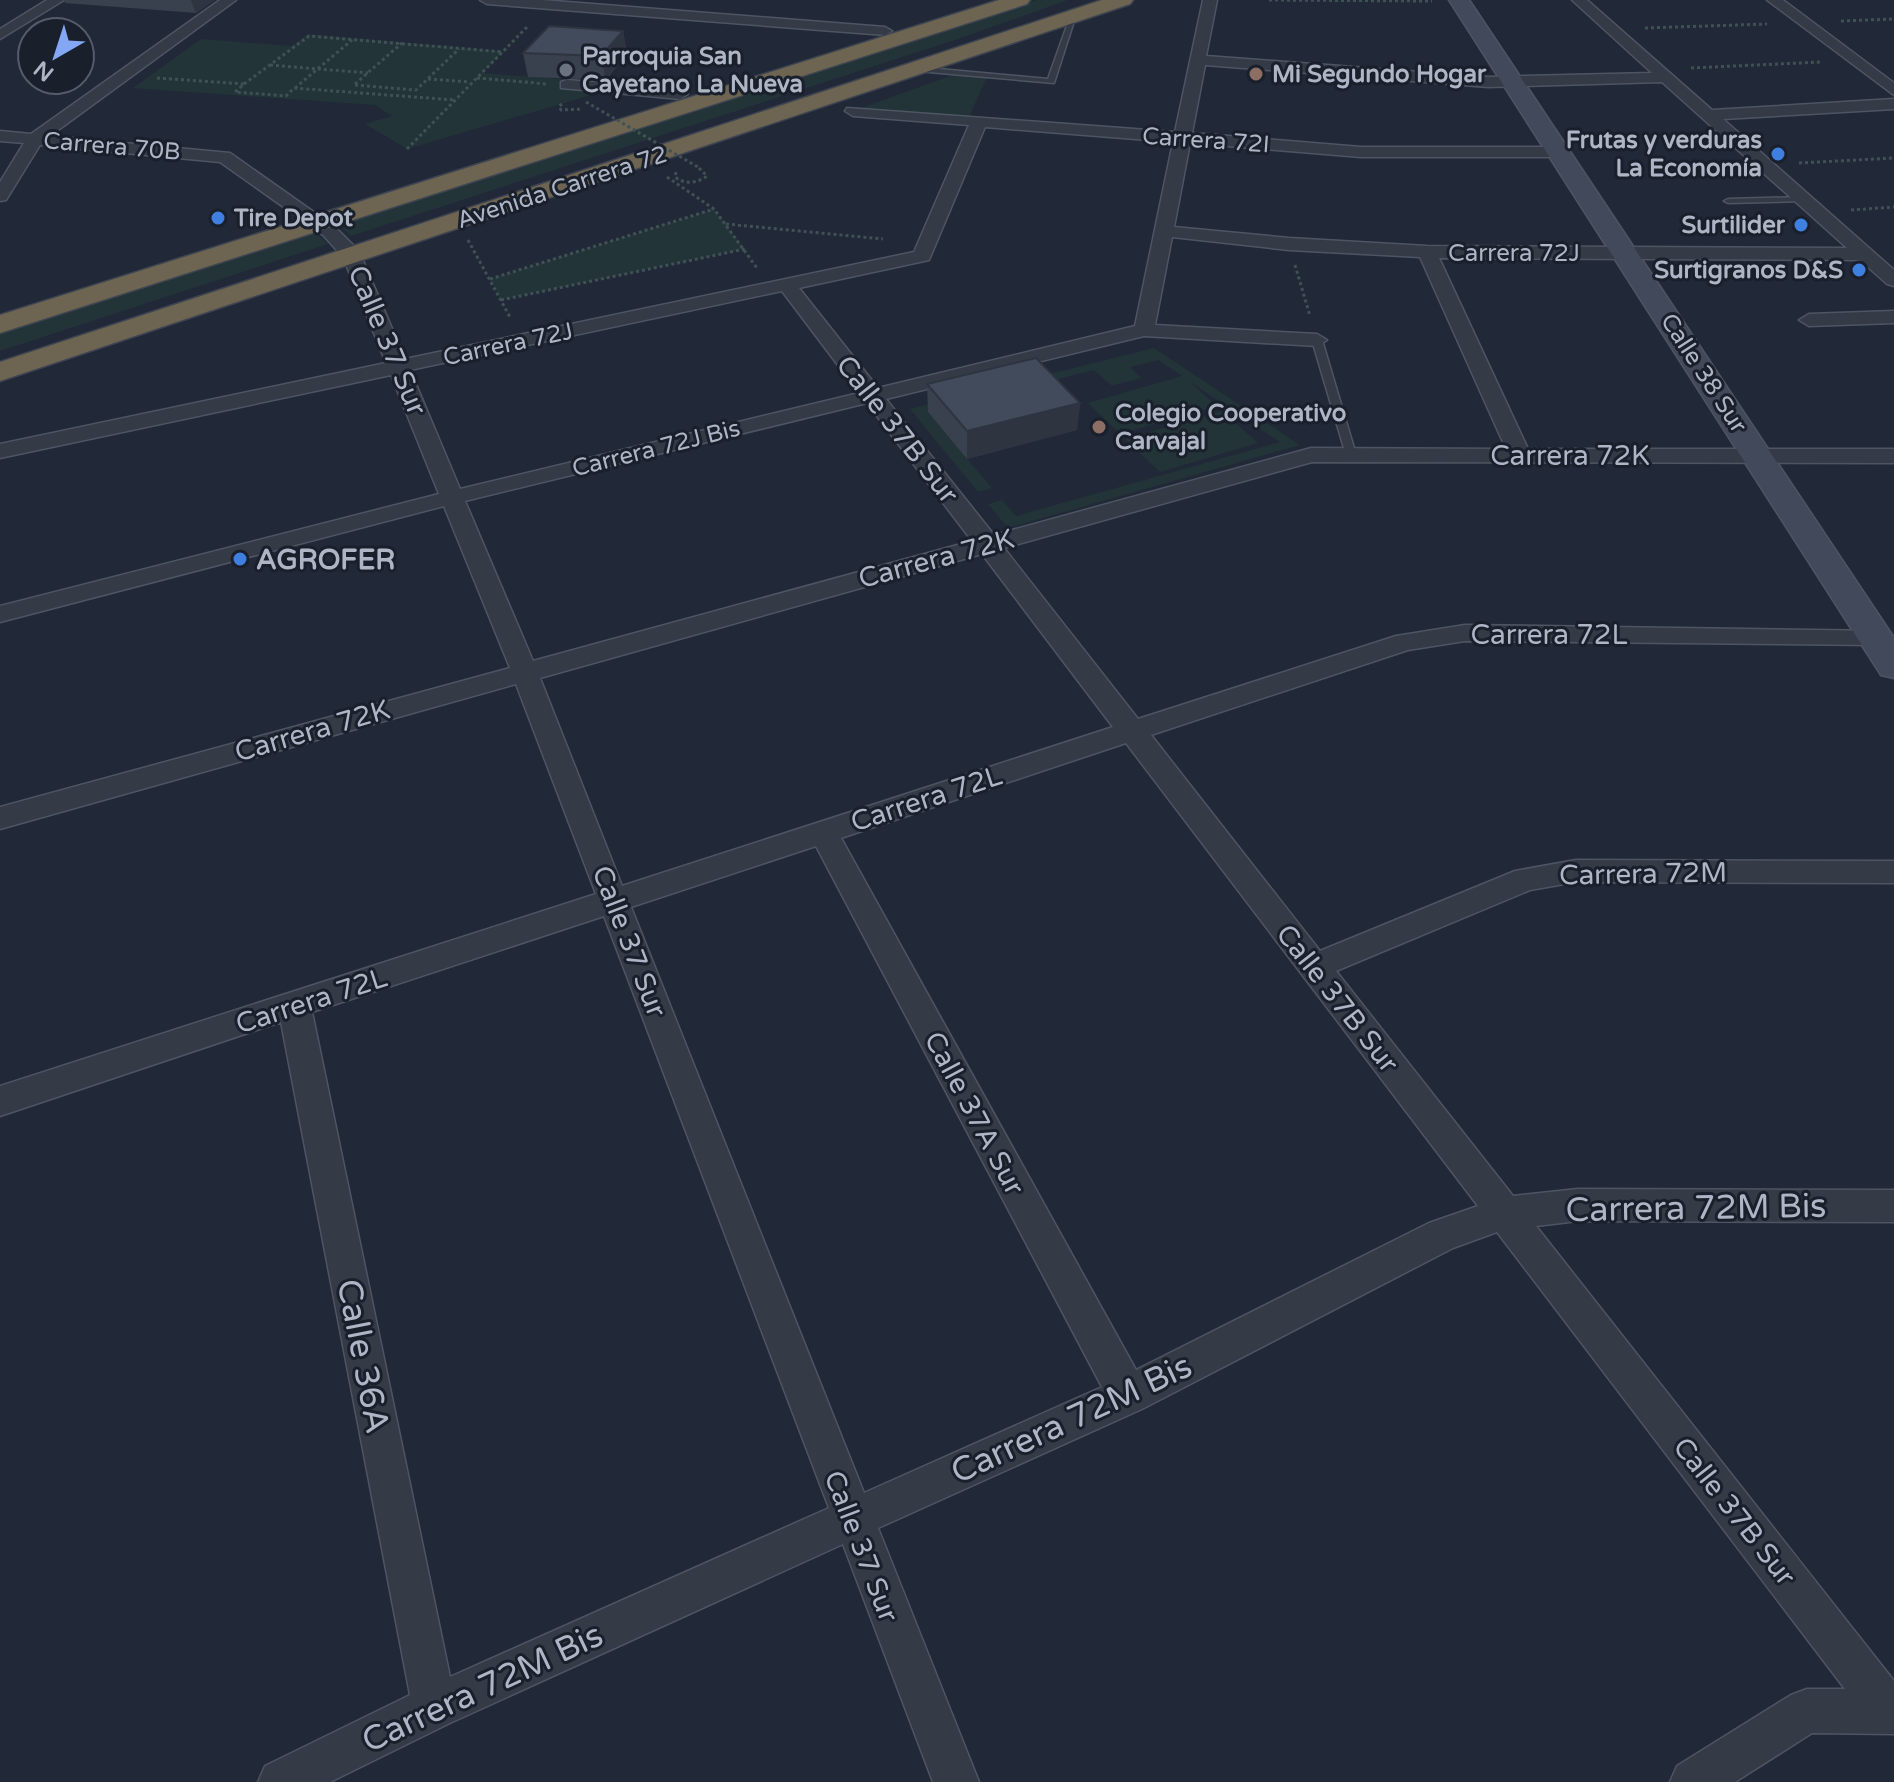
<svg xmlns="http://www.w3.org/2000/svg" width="1894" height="1782" viewBox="0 0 1894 1782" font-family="'Varela Round',sans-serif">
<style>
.green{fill:#223438}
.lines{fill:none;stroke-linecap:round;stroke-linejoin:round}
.lane-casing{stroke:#4e5562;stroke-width:3}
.street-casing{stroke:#4e5562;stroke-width:3}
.secondary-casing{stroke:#4e5562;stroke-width:3}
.highway-casing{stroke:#3e4552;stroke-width:3}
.path{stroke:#405155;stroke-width:3;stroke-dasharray:3 3;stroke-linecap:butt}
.lane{fill:#343b47;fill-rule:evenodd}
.street{fill:#343b47;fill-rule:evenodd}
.secondary{fill:#42495a;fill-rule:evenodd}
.highway{fill:#6d6451;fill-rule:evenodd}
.path-bridge{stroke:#405155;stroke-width:3;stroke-dasharray:3 3;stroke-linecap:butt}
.wall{fill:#39404e}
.shaded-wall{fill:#2e3440}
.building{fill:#424b5b;stroke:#2e3440;stroke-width:2}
.worship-dot{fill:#6b7280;stroke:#19202c;stroke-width:3}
.education-dot{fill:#8d6e63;stroke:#19202c;stroke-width:3}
.shop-dot{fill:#3f7fe0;stroke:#19202c;stroke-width:3}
.labels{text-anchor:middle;stroke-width:6;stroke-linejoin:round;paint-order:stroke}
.far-poi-label{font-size:24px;font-weight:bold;fill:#aeb5c4;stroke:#19202c;text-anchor:start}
.far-street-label{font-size:24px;fill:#aeb5c4;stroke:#19202c}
.street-label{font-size:28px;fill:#aeb5c4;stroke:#19202c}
.poi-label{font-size:28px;font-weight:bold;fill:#aeb5c4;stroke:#19202c;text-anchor:start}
.near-street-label{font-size:34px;fill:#aeb5c4;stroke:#19202c}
</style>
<rect width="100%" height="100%" fill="#212837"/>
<g class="green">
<path d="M1036 0H1068L958 39 351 236 338 224Z"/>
<path d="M308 34 504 51 483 73 609 83 598 93 407 149 365 124 392 116 375 105 133 88 201 39 292 46Z"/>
<path d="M958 73 988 75 967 121 853 111Z"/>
<path d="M714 209 745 249 501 300 490 279Z"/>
<path d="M314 231 328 244 0 351V332Z"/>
<path d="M1154 348 1300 445 1008 528 988 504 1002 500 1016 516 1280 442 1190 382 1217 406 1120 434 1088 403 1182 376 1158 360 1130 367 1141 378 1112 386 1094 370 928 412 992 488 978 492 910 409Z"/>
<path d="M1222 411 1258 443 1160 472 1125 439Z"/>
</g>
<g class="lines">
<defs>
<g id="lane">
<path d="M1070 17 1075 18 1054 83 917 71 913 69 917 67 1048 79Z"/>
<path d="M1802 197H1805V201L1728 203 1724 201 1728 199Z"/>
<path d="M1317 337 1322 340 1356 455 1355 457H1347L1346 455 1312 340Z"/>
</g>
<g id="street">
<path d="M47 0H64L0 39V29Z"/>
<path d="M220 0H236L50 136 230 153 335 227 359 251 405 359 914 252 969 125 853 116 845 111 847 108 1175 132 1203 0H1217L1206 56 1488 77 1652 73 1572 0H1587L1712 110 1894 99V109L1723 119 1894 270V286L1887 284 1860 260 1439 258 1528 449H1894V463L1312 462 1004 548 1138 719 1396 636 1465 625 1885 631 1889 637 1885 643 1876 645 1465 641 1408 650 1151 735 1320 951 1515 871 1576 860 1894 861V883L1576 882 1530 890 1336 971 1513 1196 1578 1189 1894 1190V1222L1578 1221 1536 1226 1894 1681V1734L1812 1733 1735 1782H1670L1677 1766 1791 1695 1807 1689H1845L1497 1232 1453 1248 1142 1409 878 1528 979 1782H933L843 1544 450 1723 330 1782H258L265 1766 410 1695 281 1022 0 1116V1086L596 894 516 684 0 829V807L510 668 444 506 0 622V606L439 494 391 375 0 458V444L386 363 343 257 323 235 220 162 40 145 6 200 0 201V182L24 143 0 141V131L31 134ZM1205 65 1488 87 1662 82 1847 248 1427 246 1289 238 1174 227 1190 143 1361 157H1560L1568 152 1560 147H1361L1192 133ZM985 127 1173 142 1135 326 878 388 799 288 929 260ZM1172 237 1289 250 1420 257 1506 449 1311 448 994 535 886 399 1144 336 1317 346 1327 340 1317 334 1155 325ZM782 291 859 393 460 489 410 370ZM867 403 972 541 533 661 465 501ZM982 554 1113 727 622 886 540 678ZM1126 743 1478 1206 1429 1223 1136 1370 841 838ZM816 846 1102 1387 864 1493 631 907ZM604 916 829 1508 450 1677 312 1012Z"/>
<path d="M480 0H542L885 27 892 31 885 35 487 4Z"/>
<path d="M1767 0H1783L1894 83V95Z"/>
<path d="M567 80 680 89 688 94 680 99 561 88V82Z"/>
<path d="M1894 311V323L1809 326 1799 320 1809 314Z"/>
</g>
<path id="secondary" d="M1449 0H1469L1894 638V678L1881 675Z"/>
<g id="highway">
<path d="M999 0H1030L1027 4 0 333V315Z"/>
<path d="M1102 0H1133L1130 4 0 381V362Z"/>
</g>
</defs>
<use href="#lane" class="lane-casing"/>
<use href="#street" class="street-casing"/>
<use href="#secondary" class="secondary-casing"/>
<use href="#highway" class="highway-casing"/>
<g class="path">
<path d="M1269 0 1432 1"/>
<path d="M1841 21 1894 19"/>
<path d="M1645 28 1767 24"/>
<path d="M270 65 368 73"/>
<path d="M1691 68 1821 62"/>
<path d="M157 78 244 84 235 92 286 96 294 88 455 100"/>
<path d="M477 78 547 84"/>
<path d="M428 79 470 82"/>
<path d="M244 84 309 36 503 52"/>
<path d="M355 84 402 43"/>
<path d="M355 85 416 90 459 49"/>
<path d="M295 88 352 40"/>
<path d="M562 104 559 106 561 110 583 109"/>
<path d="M407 149 529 25"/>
<path d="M1799 163 1894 158"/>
<path d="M676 172 675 177C685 185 698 183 707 176L698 167"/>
<path d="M667 177 714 209 757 268"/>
<path d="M1851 210 1894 207"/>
<path d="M726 224 883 239"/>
<path d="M468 240 511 319"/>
<path d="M1295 265 1310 316"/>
<path d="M490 279 714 209"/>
<path d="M501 300 745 249"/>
</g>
<use href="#lane" class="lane"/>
<use href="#street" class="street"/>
<use href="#secondary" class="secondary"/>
<use href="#highway" class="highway"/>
<path class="path-bridge" d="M586 102 698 167"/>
</g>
<g class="wall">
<path d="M64 0H215L196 13 65 3Z"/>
<path d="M623 31 627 54 606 80 528 77 523 53Z"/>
<path d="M927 384 1080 403 1077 430 967 459 928 412Z"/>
</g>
<g class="shaded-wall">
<path d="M191 0H215L196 13Z"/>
<path d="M623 31 627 54 606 80 601 56Z"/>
<path d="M1080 403 1077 430 967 459V431Z"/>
</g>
<g class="building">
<path d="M549 26 623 31 601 56 523 53Z"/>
<path d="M1036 358 1080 403 967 431 927 384Z"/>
</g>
<circle class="worship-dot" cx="566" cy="70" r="8"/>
<g class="education-dot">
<circle cx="1256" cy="74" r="8"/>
<circle cx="1099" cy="427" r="8"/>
</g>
<g class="shop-dot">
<circle cx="1778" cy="154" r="8"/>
<circle cx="218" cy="218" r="8"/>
<circle cx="1801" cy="225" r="8"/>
<circle cx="1859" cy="270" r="8"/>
<circle cx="240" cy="559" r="8"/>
</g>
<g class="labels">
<g class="far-poi-label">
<text x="582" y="64">Parroquia San<tspan x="582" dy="28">Cayetano La Nueva</tspan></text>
<text x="1272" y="82">Mi Segundo Hogar</text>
<text x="1762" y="148" text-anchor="end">Frutas y verduras<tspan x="1762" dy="28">La Economía</tspan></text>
<text x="234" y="226">Tire Depot</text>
<text x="1785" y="233" text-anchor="end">Surtilider</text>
<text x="1843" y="278" text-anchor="end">Surtigranos D&amp;S</text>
<text x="1115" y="421">Colegio Cooperativo<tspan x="1115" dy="28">Carvajal</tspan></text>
</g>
<g class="far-street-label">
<text transform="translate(1206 140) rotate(4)" y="8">Carrera 72I</text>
<text transform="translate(112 146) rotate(5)" y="8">Carrera 70B</text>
<text transform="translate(562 187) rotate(-18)" y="8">Avenida Carrera 72</text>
<text x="1514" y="261">Carrera 72J</text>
<text transform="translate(508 344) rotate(-12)" y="8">Carrera 72J</text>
<text transform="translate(1704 373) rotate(57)" y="8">Calle 38 Sur</text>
<text transform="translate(656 448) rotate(-14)" y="8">Carrera 72J Bis</text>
</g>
<g class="street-label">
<text transform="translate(388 340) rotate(67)" y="10">Calle 37 Sur</text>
<text transform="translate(898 429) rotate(52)" y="10">Calle 37B Sur</text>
<text x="1570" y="465">Carrera 72K</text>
<text transform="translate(936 558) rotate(-15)" y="10">Carrera 72K</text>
<text x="1549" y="644">Carrera 72L</text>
<text transform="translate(312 730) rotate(-16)" y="10">Carrera 72K</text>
<text transform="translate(926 798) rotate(-18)" y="10">Carrera 72L</text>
<text transform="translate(1643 873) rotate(-1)" y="10">Carrera 72M</text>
<text transform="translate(630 941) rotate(69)" y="10">Calle 37 Sur</text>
<text transform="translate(1338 998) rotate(52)" y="10">Calle 37B Sur</text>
<text transform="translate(311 1000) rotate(-18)" y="10">Carrera 72L</text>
<text transform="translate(975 1113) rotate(62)" y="10">Calle 37A Sur</text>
<text transform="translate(1735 1511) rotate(52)" y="10">Calle 37B Sur</text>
<text transform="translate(862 1546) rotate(69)" y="10">Calle 37 Sur</text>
</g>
<g class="poi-label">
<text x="256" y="569">AGROFER</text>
</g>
<g class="near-street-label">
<text transform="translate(1696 1207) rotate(-1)" y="12">Carrera 72M Bis</text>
<text transform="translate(364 1356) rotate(79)" y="12">Calle 36A</text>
<text transform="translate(1071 1418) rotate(-25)" y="12">Carrera 72M Bis</text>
<text transform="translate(482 1687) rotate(-25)" y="12">Carrera 72M Bis</text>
</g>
</g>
<g transform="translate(56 56) rotate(219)"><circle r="38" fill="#19202c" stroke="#555c69" stroke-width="2"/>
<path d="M0-6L14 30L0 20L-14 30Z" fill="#83a7f5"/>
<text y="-12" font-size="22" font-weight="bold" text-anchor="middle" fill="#aeb5c4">N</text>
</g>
</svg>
